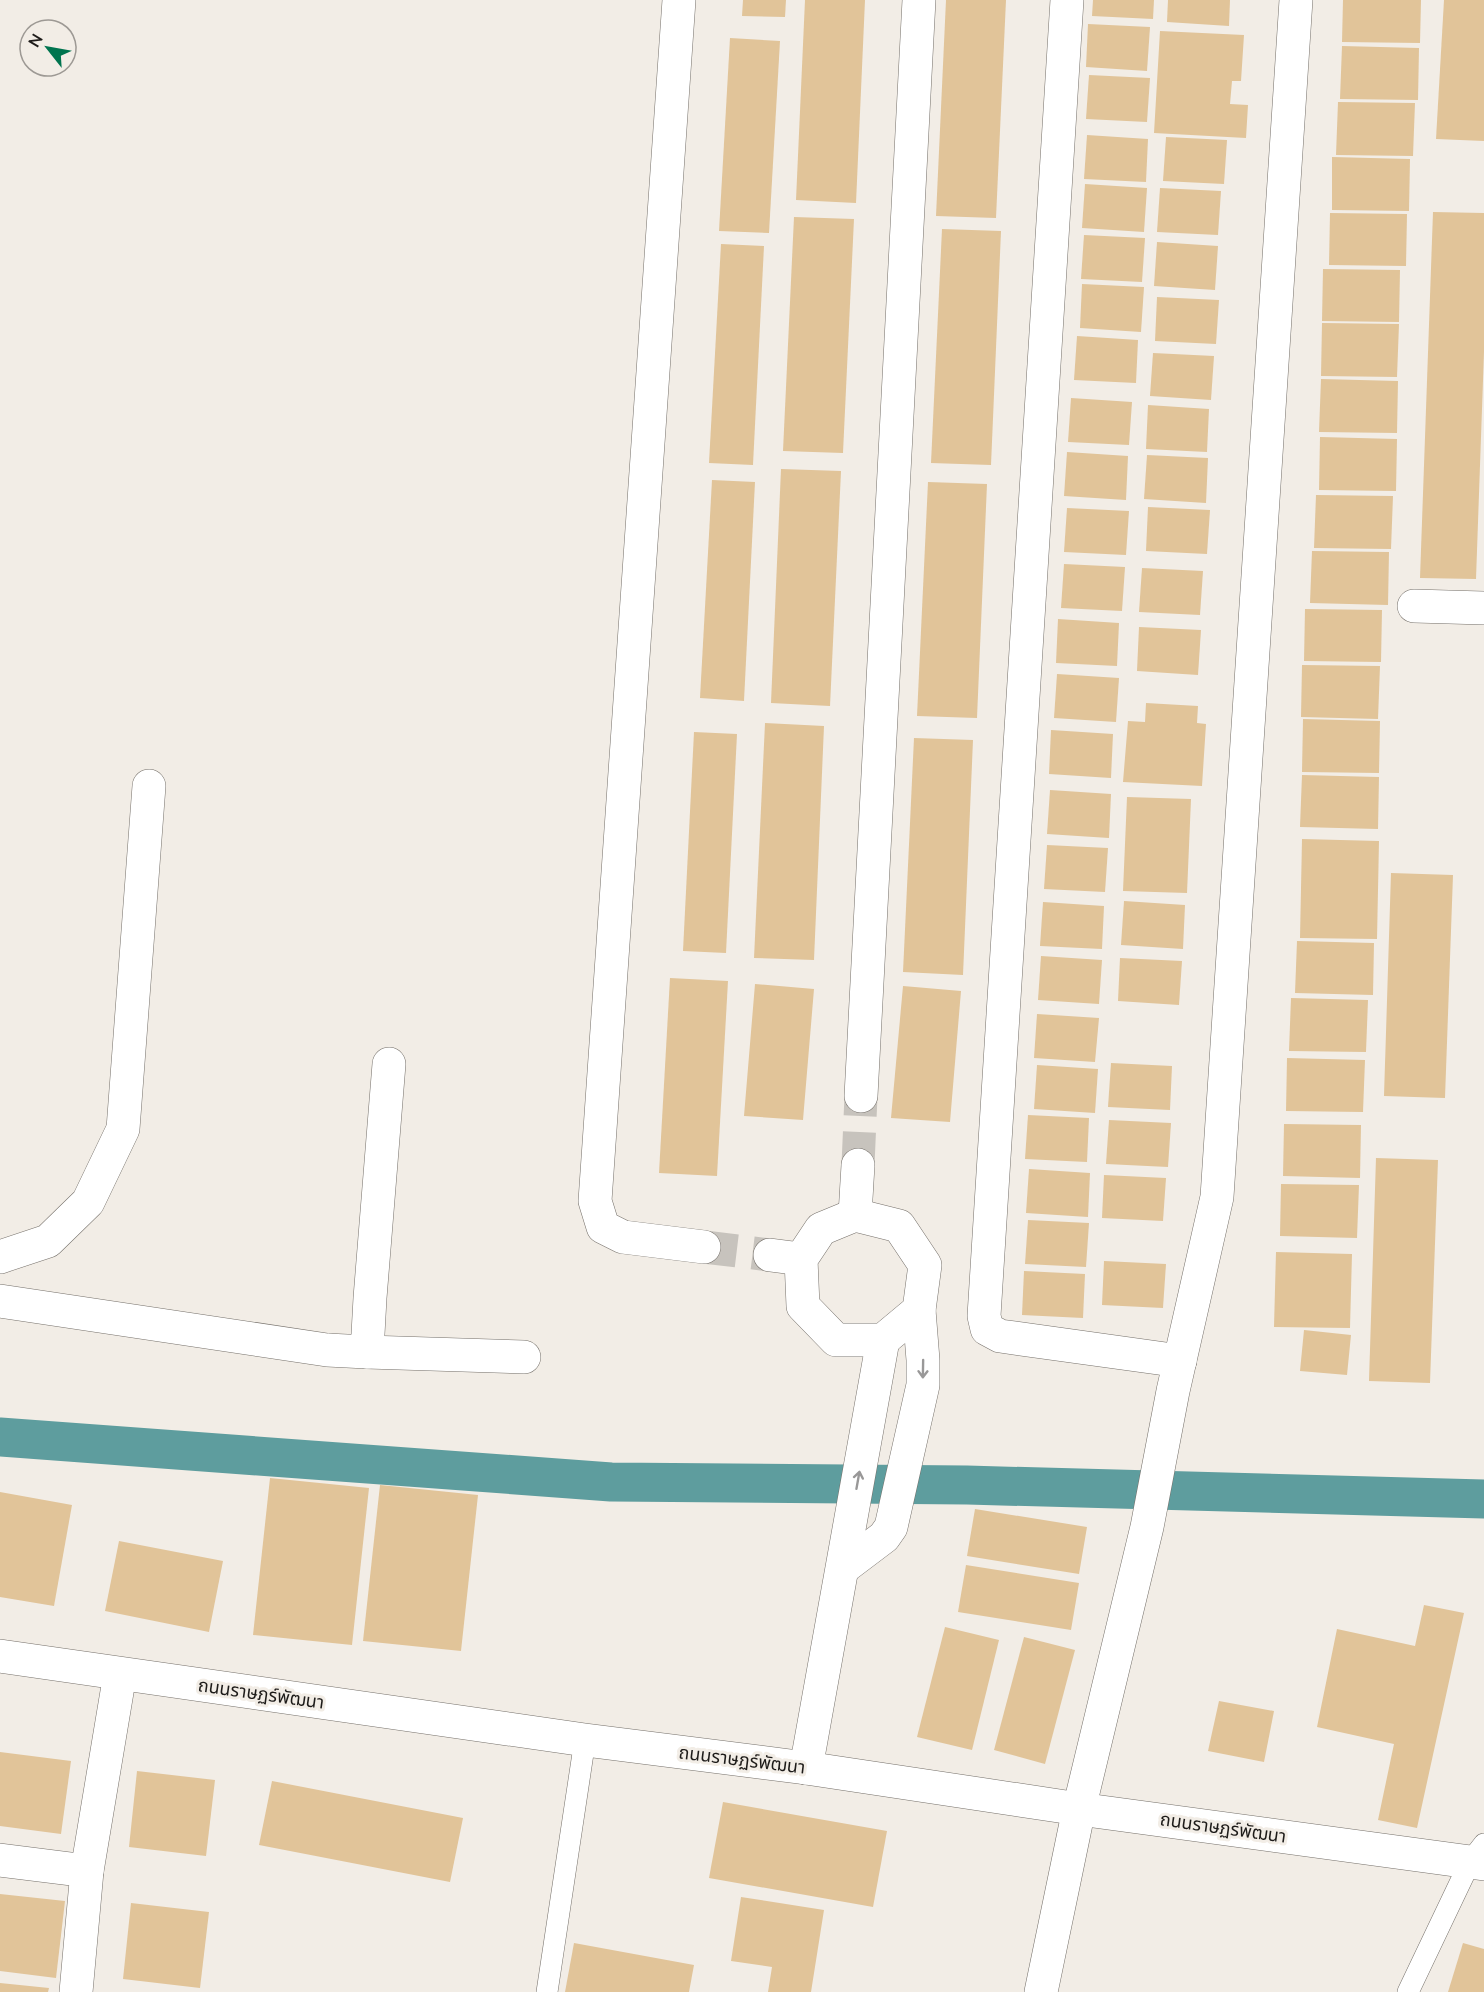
<svg xmlns="http://www.w3.org/2000/svg" width="1484" height="1992" viewBox="0 0 1484 1992" font-family="'Nunito Sans','Noto Sans Thai',sans-serif">
<style>
.lines{fill:none;stroke-linecap:round;stroke-linejoin:round}
.canal{stroke:#5e9d9e;stroke-width:39}
.building{fill:#e1c499}
.minor-tunnel{stroke:#c7c3bd;stroke-width:33;stroke-dasharray:33 16;stroke-linecap:butt}
.service-casing{stroke:#75706a;stroke-width:22}
.minor-casing{stroke:#75706a;stroke-width:34}
.tertiary-casing{stroke:#75706a;stroke-width:34}
.service{stroke:#fff;stroke-width:21}
.minor{stroke:#fff;stroke-width:33}
.tertiary{stroke:#fff;stroke-width:33}
.oneway{stroke:#999898}
.labels{text-anchor:middle;stroke-width:6;stroke-linejoin:round;paint-order:stroke}
.street-label{font-size:18px;fill:#1d1b19;stroke:#f2ede6}
</style>
<rect width="100%" height="100%" fill="#f2ede6"/>
<g class="lines">
<path class="canal" d="M0 1437 611 1482 967 1485 1484 1499"/>
</g>
<g class="building">
<path d="M743 0H786L785 17 742 16Z"/>
<path d="M805 0H865L856 203 796 200Z"/>
<path d="M946 0H1006L996 218 936 216Z"/>
<path d="M1093 0H1154L1153 19 1092 16Z"/>
<path d="M1168 0H1230L1229 26 1167 22Z"/>
<path d="M1343 0H1421L1420 43 1342 42Z"/>
<path d="M1444 0H1484V141L1436 139Z"/>
<path d="M1088 24 1150 27 1147 71 1086 67Z"/>
<path d="M1160 31 1244 35 1241 81H1232L1230 104 1248 105 1246 138 1154 133Z"/>
<path d="M730 38 780 41 769 233 719 231Z"/>
<path d="M1342 46 1419 48 1418 100 1340 99Z"/>
<path d="M1089 75 1150 78 1147 122 1086 119Z"/>
<path d="M1338 102 1415 103 1413 156 1336 155Z"/>
<path d="M1087 135 1148 139 1146 182 1084 179Z"/>
<path d="M1166 137 1227 140 1224 184 1163 181Z"/>
<path d="M1332 157 1410 159 1409 211 1332 210Z"/>
<path d="M1085 184 1147 188 1144 232 1082 228Z"/>
<path d="M1160 188 1221 191 1218 235 1157 232Z"/>
<path d="M1433 212 1484 213V352L1476 579 1420 578Z"/>
<path d="M1330 213 1407 214 1406 266 1329 265Z"/>
<path d="M794 217 854 219 843 453 783 451Z"/>
<path d="M942 229 1001 231 991 465 931 463Z"/>
<path d="M1084 235 1145 238 1142 282 1081 279Z"/>
<path d="M1157 242 1218 246 1215 290 1154 286Z"/>
<path d="M721 244 764 246 753 465 709 463Z"/>
<path d="M1323 269 1400 270 1399 322 1322 321Z"/>
<path d="M1082 284 1144 287 1141 332 1080 328Z"/>
<path d="M1157 297 1219 300 1216 344 1155 341Z"/>
<path d="M1322 323 1399 324 1397 377 1321 376Z"/>
<path d="M1077 336 1138 340 1136 383 1074 380Z"/>
<path d="M1153 353 1214 356 1211 400 1150 396Z"/>
<path d="M1321 379 1398 381 1397 433 1319 432Z"/>
<path d="M1071 398 1132 402 1129 445 1068 442Z"/>
<path d="M1148 405 1209 409 1207 452 1146 449Z"/>
<path d="M1320 437 1397 439 1396 491 1319 490Z"/>
<path d="M1067 452 1128 456 1126 500 1064 496Z"/>
<path d="M1147 455 1208 458 1206 503 1144 499Z"/>
<path d="M781 469 841 471 830 706 771 703Z"/>
<path d="M712 480 755 482 744 701 700 698Z"/>
<path d="M928 482 987 484 977 718 917 716Z"/>
<path d="M1316 495 1393 496 1391 549 1314 548Z"/>
<path d="M1148 507 1210 510 1207 554 1146 551Z"/>
<path d="M1067 508 1129 511 1126 555 1064 552Z"/>
<path d="M1312 551 1389 552 1388 605 1310 603Z"/>
<path d="M1064 564 1125 567 1122 611 1061 608Z"/>
<path d="M1142 568 1203 571 1200 615 1139 612Z"/>
<path d="M1305 609 1382 610 1381 662 1304 661Z"/>
<path d="M1058 619 1119 623 1117 666 1056 663Z"/>
<path d="M1139 627 1201 630 1198 675 1137 671Z"/>
<path d="M1302 665 1380 666 1378 719 1301 717Z"/>
<path d="M1057 674 1119 678 1116 722 1054 718Z"/>
<path d="M1146 703 1198 706 1197 723 1206 724 1202 786 1123 782 1128 721 1145 722Z"/>
<path d="M1303 719 1380 721 1379 773 1302 772Z"/>
<path d="M765 723 824 726 814 960 754 958Z"/>
<path d="M1051 730 1113 734 1111 778 1049 774Z"/>
<path d="M694 732 737 734 726 953 683 951Z"/>
<path d="M914 738 973 740 963 975 903 972Z"/>
<path d="M1302 775 1379 777 1378 829 1300 827Z"/>
<path d="M1050 790 1111 794 1109 838 1047 834Z"/>
<path d="M1127 797 1191 799 1187 893 1123 891Z"/>
<path d="M1302 839 1379 841 1377 939 1300 938Z"/>
<path d="M1047 845 1108 848 1105 892 1044 889Z"/>
<path d="M1391 873 1453 875 1445 1098 1384 1096Z"/>
<path d="M1124 901 1185 905 1183 949 1121 945Z"/>
<path d="M1043 902 1104 906 1102 949 1040 946Z"/>
<path d="M1297 941 1374 943 1373 995 1295 993Z"/>
<path d="M1041 956 1102 960 1099 1004 1038 1000Z"/>
<path d="M1120 958 1182 961 1179 1005 1118 1001Z"/>
<path d="M670 978 728 981 717 1176 659 1173Z"/>
<path d="M755 984 814 989 803 1120 744 1116Z"/>
<path d="M903 986 961 991 950 1122 891 1118Z"/>
<path d="M1291 998 1368 1000 1366 1052 1289 1051Z"/>
<path d="M1037 1014 1099 1018 1095 1062 1034 1058Z"/>
<path d="M1287 1058 1365 1060 1363 1112 1286 1111Z"/>
<path d="M1111 1063 1172 1066 1170 1110 1108 1107Z"/>
<path d="M1037 1065 1098 1069 1095 1113 1034 1109Z"/>
<path d="M1028 1115 1089 1118 1087 1162 1025 1159Z"/>
<path d="M1109 1120 1171 1123 1168 1167 1106 1164Z"/>
<path d="M1284 1124 1361 1125 1360 1178 1283 1176Z"/>
<path d="M1376 1158 1438 1160 1430 1383 1369 1381Z"/>
<path d="M1029 1169 1090 1173 1088 1217 1026 1213Z"/>
<path d="M1104 1175 1166 1178 1163 1221 1102 1218Z"/>
<path d="M1281 1184 1359 1185 1357 1238 1280 1236Z"/>
<path d="M1028 1220 1089 1223 1086 1267 1025 1264Z"/>
<path d="M1276 1252 1352 1254 1350 1328 1274 1327Z"/>
<path d="M1104 1261 1166 1264 1163 1308 1102 1305Z"/>
<path d="M1024 1271 1085 1274 1083 1318 1022 1315Z"/>
<path d="M1304 1330 1351 1335 1347 1375 1300 1371Z"/>
<path d="M270 1478 369 1488 352 1645 253 1635Z"/>
<path d="M380 1485 478 1495 461 1651 363 1641Z"/>
<path d="M0 1492 72 1505 54 1606 0 1597Z"/>
<path d="M975 1509 1087 1527 1079 1574 967 1556Z"/>
<path d="M119 1541 223 1561 209 1632 105 1611Z"/>
<path d="M966 1565 1079 1583 1071 1630 958 1612Z"/>
<path d="M1424 1605 1464 1613 1417 1828 1378 1820 1394 1744 1317 1727 1337 1629 1415 1646Z"/>
<path d="M945 1627 999 1640 972 1750 917 1737Z"/>
<path d="M1024 1637 1075 1650 1045 1764 994 1750Z"/>
<path d="M1219 1701 1274 1711 1264 1762 1208 1751Z"/>
<path d="M0 1752 71 1761 61 1834 0 1826Z"/>
<path d="M137 1771 215 1780 206 1856 129 1847Z"/>
<path d="M272 1781 463 1818 450 1882 259 1845Z"/>
<path d="M723 1802 887 1831 873 1907 709 1878Z"/>
<path d="M0 1894 65 1901 56 1978 0 1971Z"/>
<path d="M741 1897 824 1910 811 1992H768L772 1967 731 1961Z"/>
<path d="M131 1903 209 1912 200 1988 123 1979Z"/>
<path d="M574 1943 694 1965 689 1992H565Z"/>
<path d="M1463 1943 1484 1949V1992H1448Z"/>
<path d="M0 1983 49 1988 48 1992H0Z"/>
</g>
<g class="lines">
<g class="minor-tunnel">
<path d="M858 1165 861 1096"/>
<path d="M704 1247 770 1255"/>
</g>
<defs>
<g id="service">
<path d="M547 1992 585 1740"/>
<path d="M1408 1992 1470 1862 1484 1844"/>
</g>
<g id="minor">
<path d="M679 0 595 1201 603 1227 623 1237 704 1247"/>
<path d="M1067 0 984 1316 987 1329 1000 1336 1180 1361"/>
<path d="M1414 606 1484 608"/>
<path d="M861 1096 919 0"/>
<path d="M855 1215 899 1226 925 1265 919 1310 883 1340H836L803 1306 801 1259 821 1229Z"/>
<path d="M855 1215 858 1165"/>
<path d="M770 1255 801 1259"/>
<path d="M0 1257 48 1241 88 1202 123 1129 149 786"/>
<path d="M0 1301 327 1350 367 1352 370 1298 389 1064"/>
<path d="M367 1352 524 1357"/>
<path d="M843 1568 884 1537 891 1527 923 1385V1360L919 1310"/>
<path d="M806 1768 883 1340"/>
<path d="M0 1860 87 1871"/>
<path d="M76 1992 87 1871 120 1674"/>
<path d="M1041 1992 1079 1809 1147 1527 1173 1391 1217 1197 1296 0"/>
</g>
<path id="tertiary" d="M0 1656 585 1740 806 1768 1079 1809 1484 1864"/>
</defs>
<use href="#service" class="service-casing"/>
<use href="#minor" class="minor-casing"/>
<use href="#tertiary" class="tertiary-casing"/>
<use href="#service" class="service"/>
<use href="#minor" class="minor"/>
<use href="#tertiary" class="tertiary"/>
</g>
<defs><path id="oneway-shaft" d="M-6 0H5M1.5-3L5.5 0L1.5 3" fill="none" stroke-width="1.6" stroke-linecap="round" stroke-linejoin="round" transform="scale(1.5)"/></defs>
<g class="oneway">
<use href="#oneway-shaft" transform="translate(923 1369) rotate(91)"/>
<use href="#oneway-shaft" transform="translate(858 1480) rotate(-80)"/>
</g>
<g class="labels">
<g class="street-label">
<text transform="translate(261 1694) rotate(8)" y="6">ถนนราษฏร์พัฒนา</text>
<text transform="translate(742 1760) rotate(7)" y="6">ถนนราษฏร์พัฒนา</text>
<text transform="translate(1223 1828) rotate(8)" y="6">ถนนราษฏร์พัฒนา</text>
</g>
</g>
<g transform="translate(48 48) rotate(301)"><circle r="28" fill="#f2ede6" stroke="#9d9994" stroke-width="1.5"/>
<path d="M0-4.5L10 22L0 15L-10 22Z" fill="#00744f"/>
<text y="-9" font-size="16" font-weight="bold" text-anchor="middle" fill="#1d1b19">N</text>
</g>
</svg>
